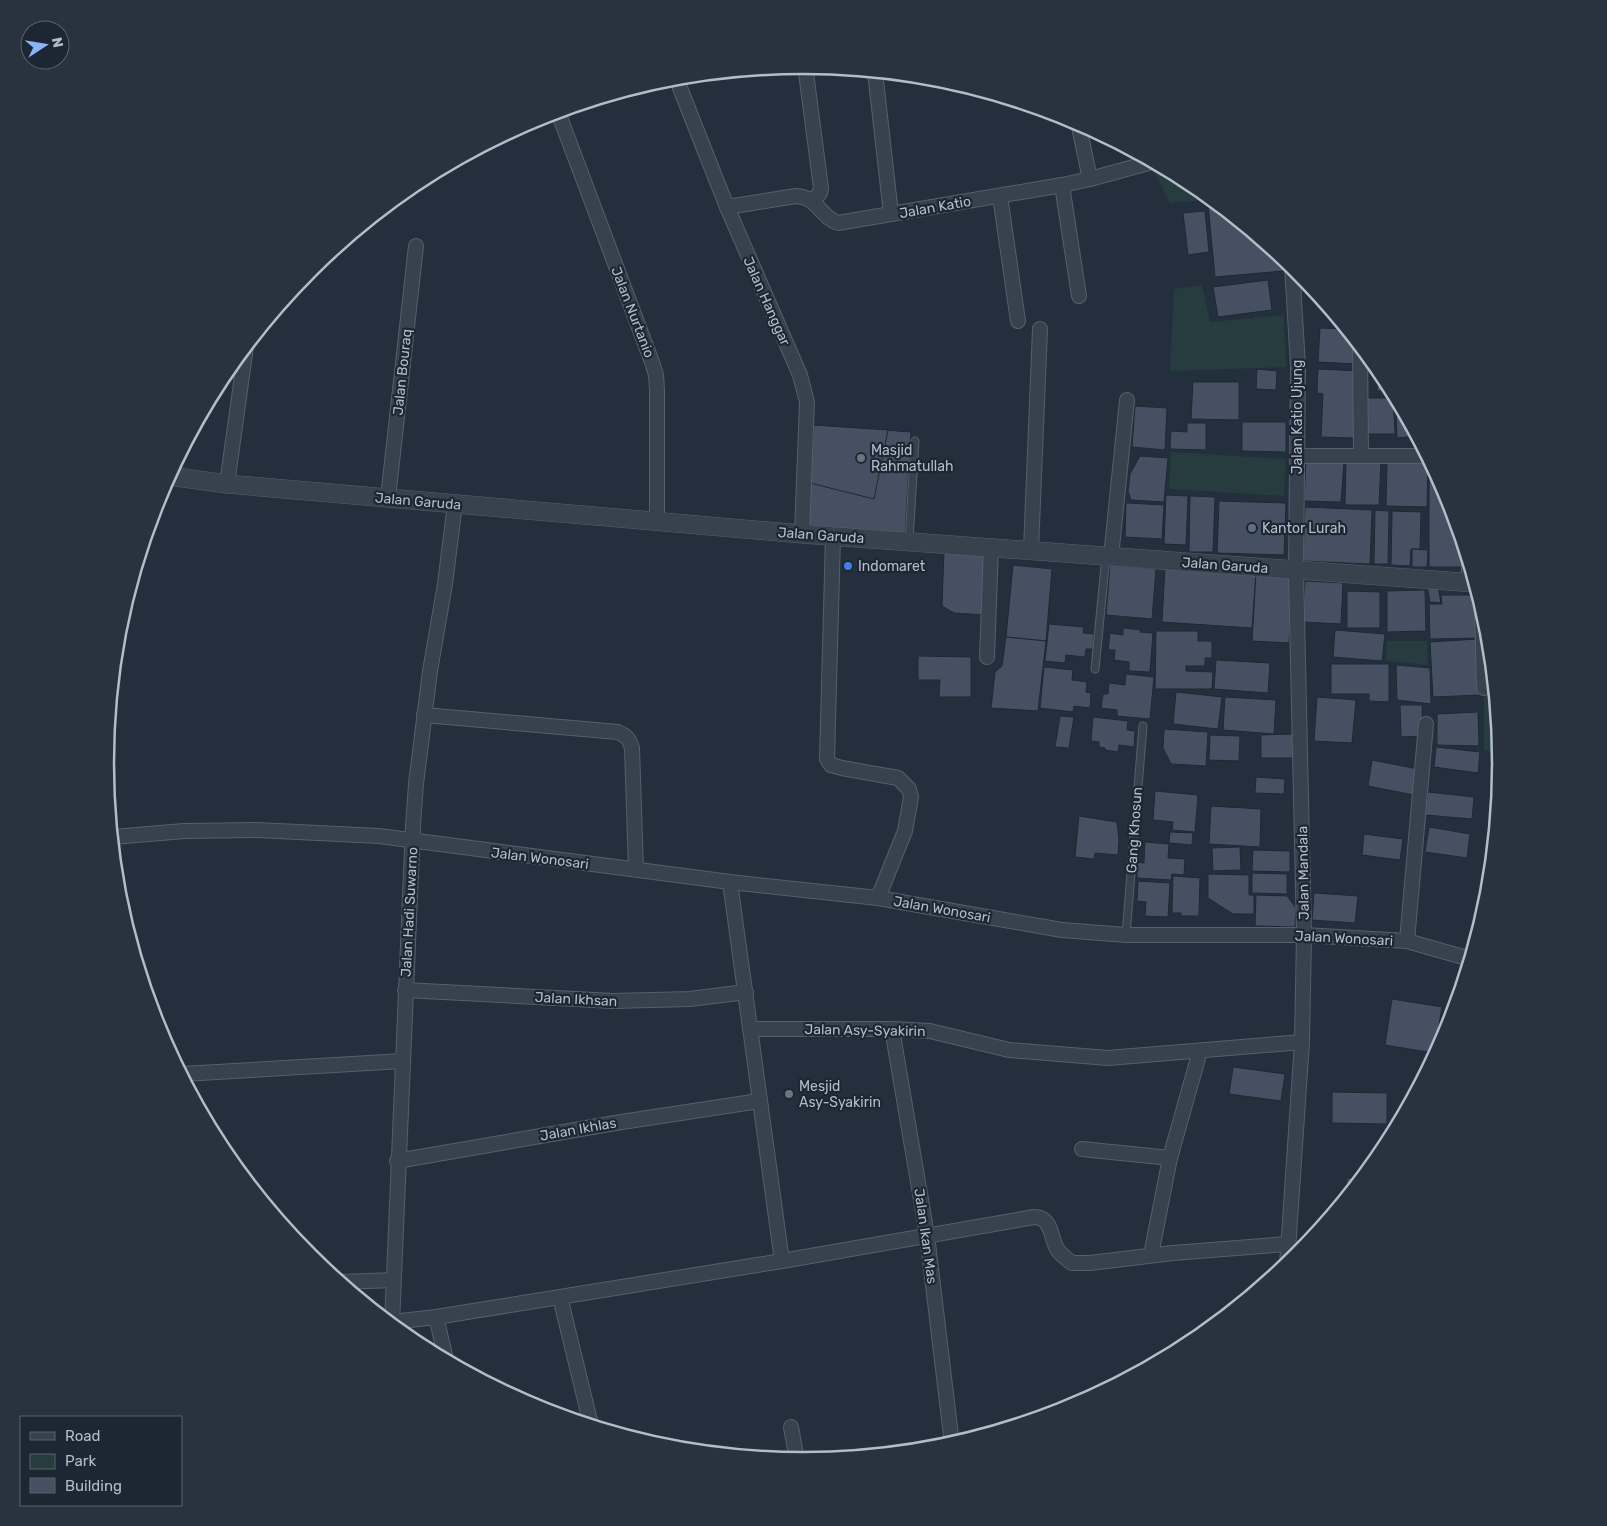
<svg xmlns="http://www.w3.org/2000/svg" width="1607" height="1526" viewBox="0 0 1607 1526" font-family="Rubik,sans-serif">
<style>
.green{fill:#263c3f}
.building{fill:#455162;stroke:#1f2835}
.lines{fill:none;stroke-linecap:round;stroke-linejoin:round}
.service-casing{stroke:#565f6c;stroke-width:9}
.minor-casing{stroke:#565f6c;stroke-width:16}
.tertiary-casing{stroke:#565f6c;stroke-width:19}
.service{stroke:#38414e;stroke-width:7}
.minor{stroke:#38414e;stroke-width:14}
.tertiary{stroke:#38414e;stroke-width:18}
.worship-dot{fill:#6b7280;stroke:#1d2633;stroke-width:2}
.service-dot{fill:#5c6f8a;stroke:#1d2633;stroke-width:2}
.shop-dot{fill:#3f7fe0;stroke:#1d2633;stroke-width:2}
.labels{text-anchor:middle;stroke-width:4.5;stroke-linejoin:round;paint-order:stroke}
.street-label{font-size:14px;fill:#b4bcc9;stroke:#1d2633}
.poi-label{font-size:14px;fill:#b4bcc9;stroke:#1d2633;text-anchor:start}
.rim{fill:none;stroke:#b4bcc9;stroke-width:2.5}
</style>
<rect width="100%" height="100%" fill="#242f3e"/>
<g class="green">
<path d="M1159 166 1192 183 1211 199 1170 203 1152 168Z"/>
<path d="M1202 285 1210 322 1284 315 1286 367 1170 371 1174 289Z"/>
<path d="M1171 452 1286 459 1284 496 1169 489Z"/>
<path d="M1387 641H1427L1428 665 1386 661Z"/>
<path d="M1484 690H1494L1500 751H1484Z"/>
</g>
<g class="building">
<path d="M1216 203 1282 257 1283 271 1215 277 1208 204Z"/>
<path d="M1205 211 1209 252 1188 255 1183 213Z"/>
<path d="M1298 271 1310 285 1299 286Z"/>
<path d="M1268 280 1272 310 1218 317 1213 287Z"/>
<path d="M1320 328 1346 329 1358 343 1357 364 1318 362Z"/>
<path d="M1378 368 1384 375 1393 391H1377Z"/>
<path d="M1257 369 1277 371 1276 390 1256 389Z"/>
<path d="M1318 369 1359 371 1356 438 1321 437 1323 394 1317 393Z"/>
<path d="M1193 382H1239V420L1191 419Z"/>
<path d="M1367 398H1393L1395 434H1367Z"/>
<path d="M1396 405H1400L1416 436 1397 438Z"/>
<path d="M1135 406 1167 408 1165 450 1132 447Z"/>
<path d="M1242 422H1286V452L1242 451Z"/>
<path d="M1187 423H1206V450L1170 449 1171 431 1187 432Z"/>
<path d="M814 425 911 432 905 534 807 527Z"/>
<path d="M814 425 888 430 874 499 810 483Z"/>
<path d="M1140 456 1168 458 1164 502 1131 500 1128 491 1130 474Z"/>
<path d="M1306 459 1344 461 1341 502 1304 501Z"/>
<path d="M1346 461H1381L1379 505H1345Z"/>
<path d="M1387 462H1428L1427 507 1386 506Z"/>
<path d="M1429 463 1448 496 1465 551V567H1429Z"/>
<path d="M1166 495 1188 496 1186 545 1164 544Z"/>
<path d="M1190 496 1215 497 1213 552H1189Z"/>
<path d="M1219 501 1286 503 1284 555 1217 553Z"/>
<path d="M1126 503 1164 505 1162 539 1125 537Z"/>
<path d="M1305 507 1372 510 1370 564 1303 561Z"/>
<path d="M1375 510 1389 511 1388 564H1374Z"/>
<path d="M1392 511 1421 512 1420 549H1411L1410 566 1391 565Z"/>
<path d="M1412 549 1428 550 1427 567H1412Z"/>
<path d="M944 552 989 554 986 615 954 613 942 606Z"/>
<path d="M1013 565 1052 569 1046 641 1006 637Z"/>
<path d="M1110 565 1156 569 1152 619 1106 615Z"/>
<path d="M1165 567 1256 573 1252 628 1162 622Z"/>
<path d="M1256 573 1293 576 1289 643 1252 641Z"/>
<path d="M1305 581 1343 583 1341 624 1303 622Z"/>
<path d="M1427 586H1438L1441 603 1430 602Z"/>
<path d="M1425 590 1426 631 1387 632V591Z"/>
<path d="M1347 591 1380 592V628H1347Z"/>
<path d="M1441 595H1479L1480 600 1481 638 1430 639 1429 604H1442Z"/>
<path d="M1049 624 1084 627 1083 633 1094 634 1093 649H1086L1085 657 1066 655 1065 663 1045 661Z"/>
<path d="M1123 628 1141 630 1140 632 1153 633 1150 672 1129 671V662L1114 660 1115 650H1108L1110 633 1123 635Z"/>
<path d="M1335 630 1385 634 1382 661 1333 657Z"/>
<path d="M1156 631H1198V641H1212V658H1205V666H1186V671L1213 672 1212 689H1155Z"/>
<path d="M1006 637 1046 641 1038 711 991 708 995 672 1002 666Z"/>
<path d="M1477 639 1480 695 1433 697 1430 642Z"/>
<path d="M918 656 971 657V697H939L940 680H918Z"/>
<path d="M1216 660 1270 663 1268 693 1214 689Z"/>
<path d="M1331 664H1389V702L1369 701V694H1331Z"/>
<path d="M1396 665 1430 668 1431 704 1397 700Z"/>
<path d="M1044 667 1073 670 1072 680 1087 682 1086 692 1091 693 1090 708 1074 706 1073 712 1040 708Z"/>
<path d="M1126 674 1154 677 1150 719 1117 716V710L1101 708 1103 694H1108L1109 683 1125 685Z"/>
<path d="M1176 692 1222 697 1218 729 1173 724Z"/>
<path d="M1225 697 1276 700 1274 734 1223 730Z"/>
<path d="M1317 697 1356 700 1352 743 1314 741Z"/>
<path d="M1400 705H1422L1423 736 1401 737Z"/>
<path d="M1478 712 1479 746 1437 745V714Z"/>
<path d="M1060 716 1074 717 1069 748 1055 747Z"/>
<path d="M1093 717 1128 721 1127 730 1135 731 1134 747 1119 745 1118 752 1105 750V748L1099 747V742L1091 741Z"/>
<path d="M1164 729 1208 732 1206 766 1171 764 1163 748Z"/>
<path d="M1294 734V758H1261V735Z"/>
<path d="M1210 735 1240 736 1239 761 1209 760Z"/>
<path d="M1436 747 1480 752 1478 773 1434 767Z"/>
<path d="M1372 760 1418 769 1414 795 1368 786Z"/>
<path d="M1256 777 1285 779 1284 794 1255 793Z"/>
<path d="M1155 791 1198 795 1195 832 1172 830 1173 822 1153 820Z"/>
<path d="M1428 792 1474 797 1472 819 1425 815Z"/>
<path d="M1211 806 1261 809 1260 847 1209 844Z"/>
<path d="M1079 816 1117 822 1119 840 1118 855 1095 853 1094 859 1075 857Z"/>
<path d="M1429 827 1470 834 1467 858 1425 852Z"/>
<path d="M1170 832 1193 833 1192 845 1169 843Z"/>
<path d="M1364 834 1403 839 1400 860 1362 855Z"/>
<path d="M1145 842 1169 844 1168 858 1185 859 1184 875 1172 874 1171 880 1137 878V862L1144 863Z"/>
<path d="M1240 847 1241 870 1213 871 1212 848Z"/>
<path d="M1253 850 1290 851V872L1252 871Z"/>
<path d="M1252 873 1287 874V894L1252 893Z"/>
<path d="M1208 874 1249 875V895H1254V914H1233L1208 898Z"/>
<path d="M1173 876 1200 878 1199 916H1181V913H1172Z"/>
<path d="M1138 881 1170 883 1168 917 1145 916 1146 902 1137 901Z"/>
<path d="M1314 893 1358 896 1355 923 1312 920Z"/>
<path d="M1256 895 1287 896 1296 908 1295 927 1255 926Z"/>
<path d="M1392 999 1442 1007 1434 1053 1385 1045Z"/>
<path d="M1233 1067 1285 1074 1281 1101 1229 1094Z"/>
<path d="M1332 1092 1387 1093V1124L1332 1123Z"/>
<path d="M1347 1178H1361L1346 1196Z"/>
</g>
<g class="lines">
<defs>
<g id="service">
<path d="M909 541 915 441"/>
<path d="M1095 669 1106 556"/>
<path d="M1126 935 1143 726"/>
</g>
<g id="minor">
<path d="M805 65 821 188 820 193 812 201"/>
<path d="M875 72 891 214"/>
<path d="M678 77 680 88 727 207 800 375 807 402 802 534"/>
<path d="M558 112 652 362 656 375 657 390V522"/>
<path d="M1078 122 1090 179"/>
<path d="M1062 185 1079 296"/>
<path d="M1000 196 1018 321"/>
<path d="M727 207 796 196C818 197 820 217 838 223L1062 185 1090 179 1152 162"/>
<path d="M1360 346 1361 455"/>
<path d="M1298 456H1427"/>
<path d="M227 484 246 347"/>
<path d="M388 498 416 246"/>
<path d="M833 536 827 759 831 765 842 768 898 778 909 789 911 797 905 831 878 898"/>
<path d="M1031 550 1040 329"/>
<path d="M1111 557 1127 400"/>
<path d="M1469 582V564"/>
<path d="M1482 608 1484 688"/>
<path d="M987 657 991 547"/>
<path d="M424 715 618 732C627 736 629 739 632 748L636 870"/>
<path d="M113 837 184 831 257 830 379 836 730 882 878 898 1062 930 1126 935H1304L1407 941 1470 959"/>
<path d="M730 882 782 1261"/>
<path d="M1407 941 1426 724"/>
<path d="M405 990 613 1001 690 999 746 992"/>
<path d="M750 1029H892L930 1031 1009 1050 1108 1058 1302 1042"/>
<path d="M892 1029 927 1235 952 1444"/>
<path d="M182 1074 403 1061"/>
<path d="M1082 1149 1170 1158"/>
<path d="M397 1161 615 1123 759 1101"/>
<path d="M1151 1255 1170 1158 1200 1051"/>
<path d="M1287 1265 1302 1042 1304 935 1296 570 1298 366 1292 266"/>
<path d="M341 1282 393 1280"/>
<path d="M560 1297 591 1425"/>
<path d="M436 1317 446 1359"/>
<path d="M392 1322 436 1317 782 1261 1034 1217C1052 1217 1050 1236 1057 1249 1061 1255 1067 1259 1072 1263H1090L1173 1253 1287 1244"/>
<path d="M392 1324 413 825 416 784 430 671 445 584 455 504"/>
<path d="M791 1427 797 1460"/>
</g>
<path id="tertiary" d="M169 476 227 484 802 534 1475 583"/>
</defs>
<use href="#service" class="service-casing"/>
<use href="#minor" class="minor-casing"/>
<use href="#tertiary" class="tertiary-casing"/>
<use href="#service" class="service"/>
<use href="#minor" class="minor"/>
<use href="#tertiary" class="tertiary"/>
</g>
<g class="worship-dot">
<circle cx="861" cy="458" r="5"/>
<circle cx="789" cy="1094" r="5"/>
</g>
<circle class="service-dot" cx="1252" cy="528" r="5"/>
<circle class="shop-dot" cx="848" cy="566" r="5"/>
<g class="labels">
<g class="street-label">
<text transform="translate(935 207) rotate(-10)" y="5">Jalan Katio</text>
<text transform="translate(767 301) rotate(66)" y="5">Jalan Hanggar</text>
<text transform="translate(633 312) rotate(69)" y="5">Jalan Nurtanio</text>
<text transform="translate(402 372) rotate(-84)" y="5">Jalan Bouraq</text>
<text transform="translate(1297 417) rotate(-90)" y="5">Jalan Katio Ujung</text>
<text transform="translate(418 501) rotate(5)" y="5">Jalan Garuda</text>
<text transform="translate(821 535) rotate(4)" y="5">Jalan Garuda</text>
<text transform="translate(1225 565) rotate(4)" y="5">Jalan Garuda</text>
<text transform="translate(1134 830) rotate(-86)" y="5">Gang Khosun</text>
<text transform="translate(540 858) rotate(7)" y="5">Jalan Wonosari</text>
<text transform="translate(1303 873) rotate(-91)" y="5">Jalan Mandala</text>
<text transform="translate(942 909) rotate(10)" y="5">Jalan Wonosari</text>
<text transform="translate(409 912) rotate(-87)" y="5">Jalan Hadi Suwarno</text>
<text transform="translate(1344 938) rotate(3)" y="5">Jalan Wonosari</text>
<text transform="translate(576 999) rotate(3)" y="5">Jalan Ikhsan</text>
<text transform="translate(865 1030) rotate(1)" y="5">Jalan Asy-Syakirin</text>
<text transform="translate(578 1129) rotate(-10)" y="5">Jalan Ikhlas</text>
<text transform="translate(926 1236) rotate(82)" y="5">Jalan Ikan Mas</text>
</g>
<g class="poi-label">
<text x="871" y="455">Masjid<tspan x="871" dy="16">Rahmatullah</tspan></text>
<text x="1262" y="533">Kantor Lurah</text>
<text x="858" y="571">Indomaret</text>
<text x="799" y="1091">Mesjid<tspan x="799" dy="16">Asy-Syakirin</tspan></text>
</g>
</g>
<path d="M0 0H1607V1526H0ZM114 763a689 689 0 1 1 1378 0a689 689 0 1 1-1378 0Z" fill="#29323f" fill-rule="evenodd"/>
<path class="rim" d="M114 763a689 689 0 1 1 1378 0a689 689 0 1 1-1378 0Z"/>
<rect x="20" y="1416" width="162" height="90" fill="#1d2633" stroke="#59626f"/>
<rect x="30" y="1432" width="25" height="8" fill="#38414e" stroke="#59626f"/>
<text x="65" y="1441" font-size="15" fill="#b4bcc9">Road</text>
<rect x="30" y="1454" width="25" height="15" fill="#263c3f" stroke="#59626f"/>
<text x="65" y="1466" font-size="15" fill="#b4bcc9">Park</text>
<rect x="30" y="1478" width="25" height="15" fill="#455162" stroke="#59626f"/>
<text x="65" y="1491" font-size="15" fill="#b4bcc9">Building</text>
<g transform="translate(45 45) rotate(78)"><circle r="24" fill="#1d2633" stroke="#59626f"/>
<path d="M0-4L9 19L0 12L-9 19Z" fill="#8ab4f8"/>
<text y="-8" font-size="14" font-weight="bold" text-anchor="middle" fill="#b4bcc9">N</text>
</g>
</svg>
